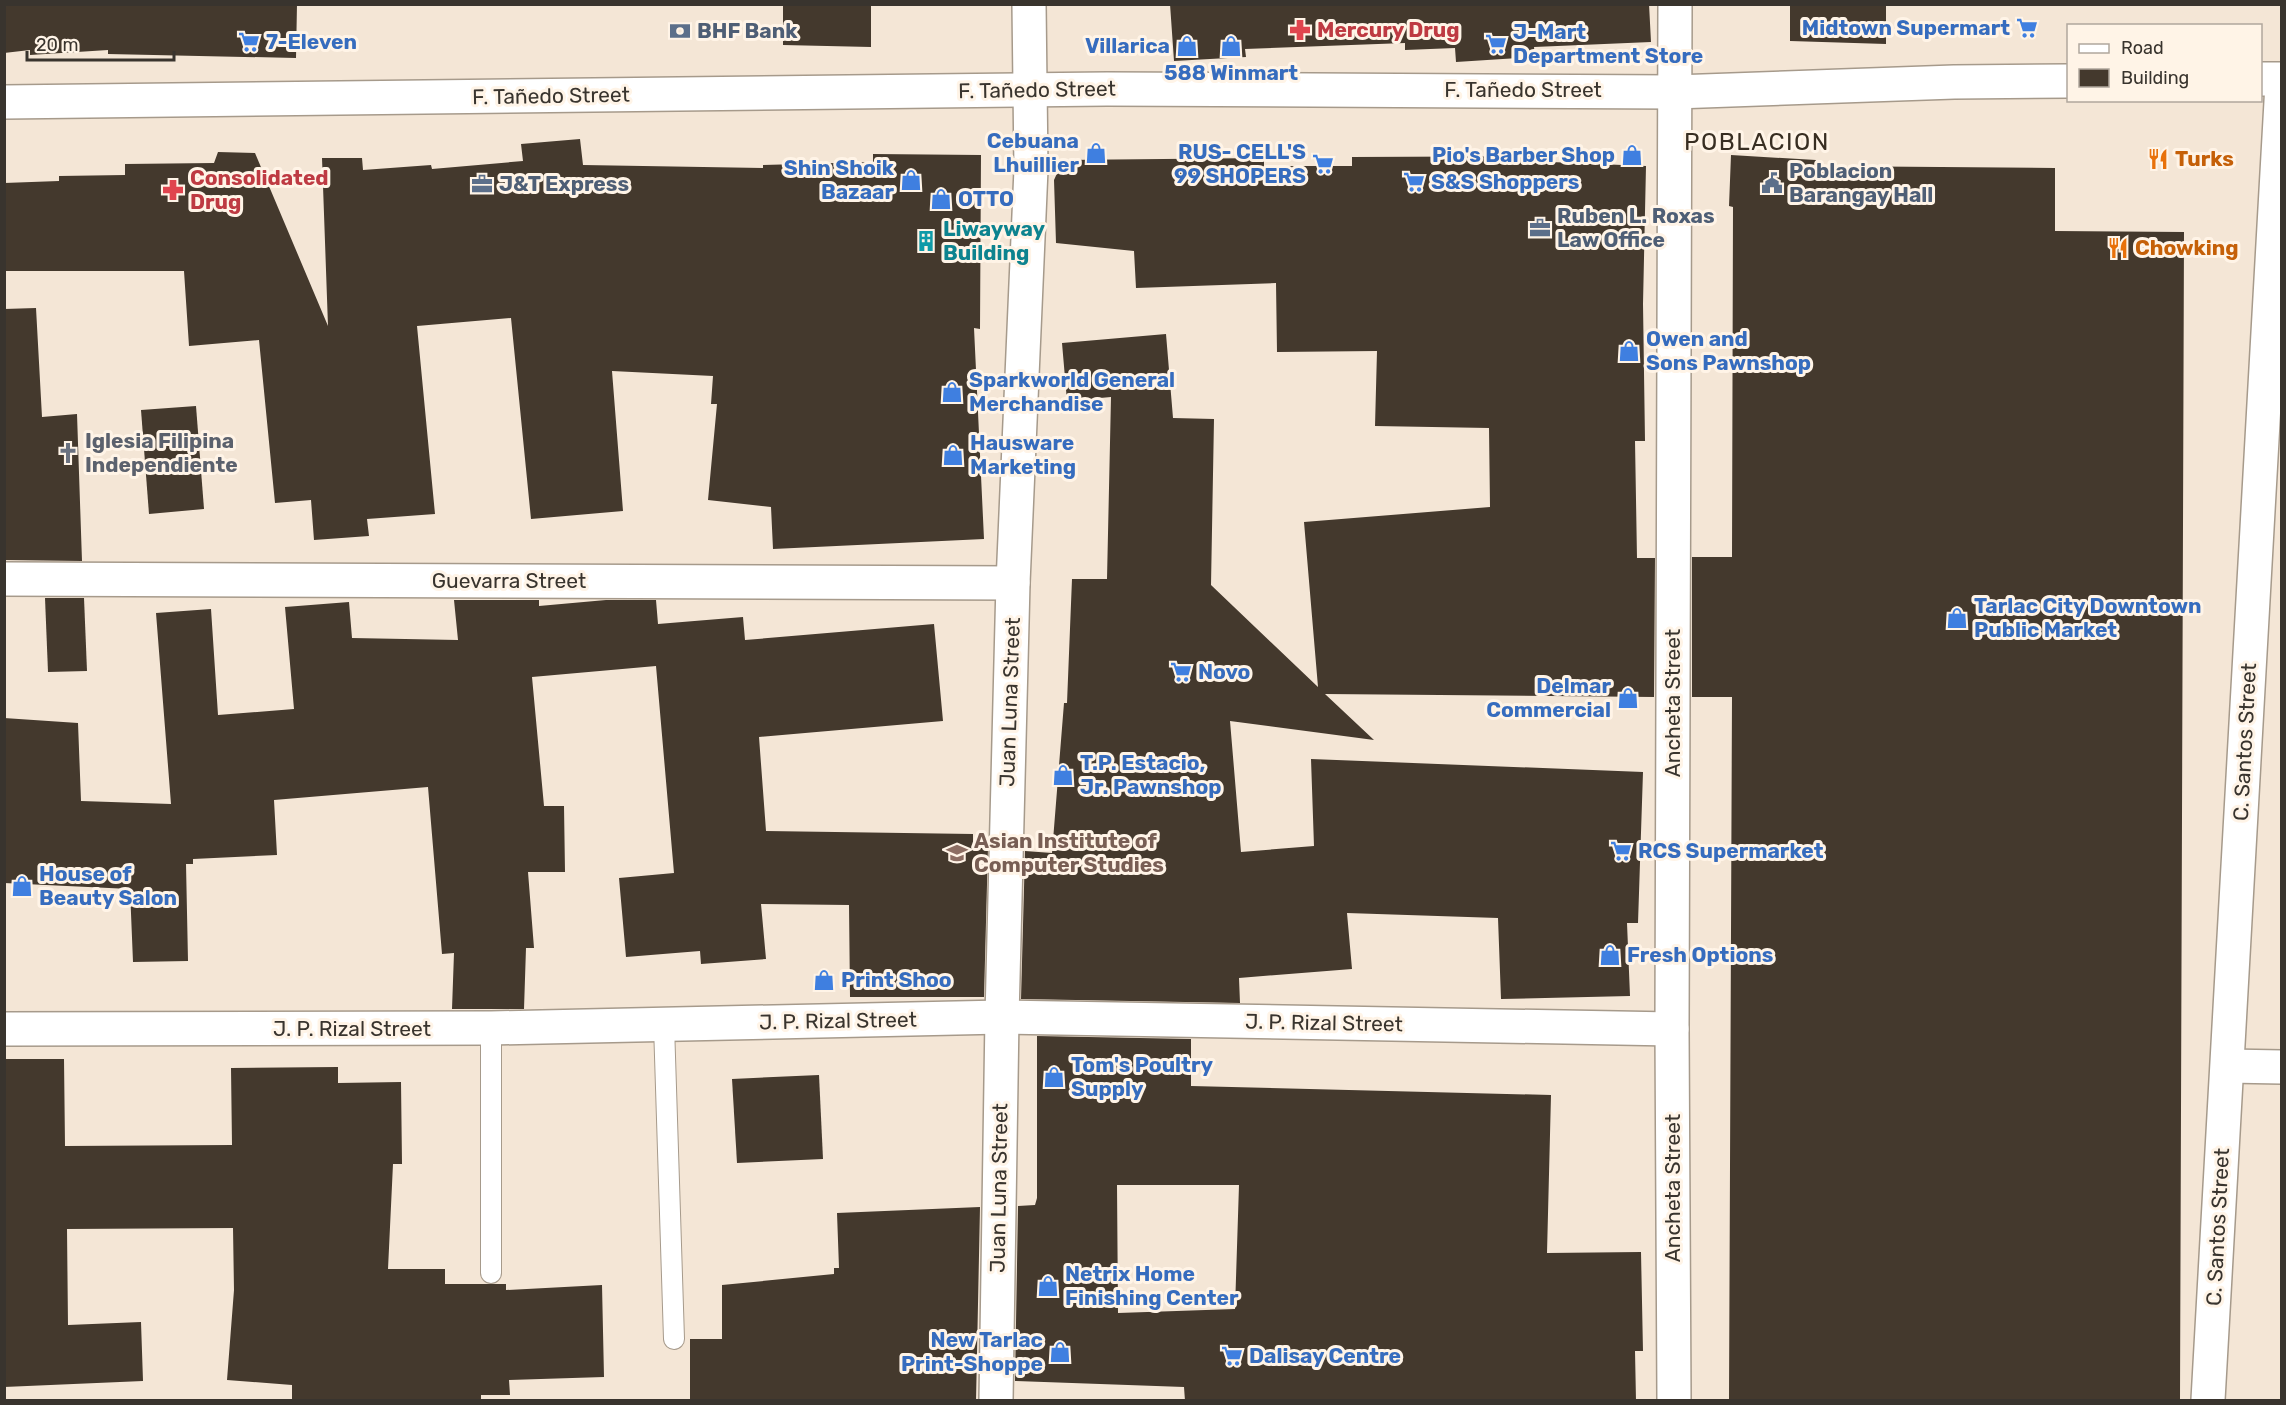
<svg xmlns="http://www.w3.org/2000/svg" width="2286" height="1405" viewBox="0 0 2286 1405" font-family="Rubik,sans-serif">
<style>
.building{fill:#44392d;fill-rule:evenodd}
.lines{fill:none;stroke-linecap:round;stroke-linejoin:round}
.service-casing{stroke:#a69a8b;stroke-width:22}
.minor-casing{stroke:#a69a8b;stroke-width:36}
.tertiary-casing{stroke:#a69a8b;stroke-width:36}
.secondary-casing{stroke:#a69a8b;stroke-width:36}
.service{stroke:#fff;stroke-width:20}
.minor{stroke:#fff;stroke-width:33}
.tertiary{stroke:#fff;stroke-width:33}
.secondary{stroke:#fff;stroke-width:33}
.labels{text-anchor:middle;stroke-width:6;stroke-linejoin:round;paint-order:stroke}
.shop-label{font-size:21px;font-weight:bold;fill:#366cbe;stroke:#fff4e7;text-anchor:start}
.health-label{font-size:21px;font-weight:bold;fill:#be3a42;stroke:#fff4e7;text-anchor:start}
.service-label{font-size:21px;font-weight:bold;fill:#4e5e75;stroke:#fff4e7;text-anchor:start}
.street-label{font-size:21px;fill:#39342e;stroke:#fff4e7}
.food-label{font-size:21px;font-weight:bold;fill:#c56008;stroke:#fff4e7;text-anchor:start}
.culture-label{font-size:21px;font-weight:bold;fill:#0d838f;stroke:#fff4e7;text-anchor:start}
.worship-label{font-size:21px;font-weight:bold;fill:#5b616d;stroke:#fff4e7;text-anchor:start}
.education-label{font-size:21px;font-weight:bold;fill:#785e54;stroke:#fff4e7;text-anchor:start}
.quarter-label{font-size:24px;letter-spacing:1.5px;fill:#382e22;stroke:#fff4e7}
</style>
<rect width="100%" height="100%" fill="#f4e6d6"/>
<g class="building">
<path d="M4 4H297L296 58 108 54V50L30 55V50L4 53Z"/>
<path d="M783 4H871V47L783 45Z"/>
<path d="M1170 4H1649L1651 42 1534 47 1535 57 1456 62 1455 48 1405 50V43L1245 49 1246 57 1174 61Z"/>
<path d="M1790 4H1886V44L1790 41Z"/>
<path d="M580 139 583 165 763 168V165L873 162V154L981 155 980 329 974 328 984 539 773 549 771 507 708 500 717 404H711L713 376 612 371 623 511 531 519 511 318 417 326 435 514 367 519 369 536 314 540 311 500 275 503 259 340 189 346 184 271H4V183L59 181V176L125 175V164L214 163 218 152 255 153 328 326 322 158H362L363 170 431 165 432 169 523 161 521 144Z"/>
<path d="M1731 155 1816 160 1815 166 2055 168V231L2184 232 2180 1401H1729L1732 697H1692V557H1732L1733 207 1729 206Z"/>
<path d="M1551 156V162L1646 166 1643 304 1645 441H1635L1637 558H1655L1654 697 1325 694 1374 740 1230 721 1241 852 1314 846 1311 759 1643 772 1638 923H1627L1630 996 1501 999 1498 918 1347 913 1352 969 1239 978 1240 1003 1021 999 1025 851 1052 853 1064 703H1067L1072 579H1107L1111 397 1067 401 1062 343 1166 334 1173 418 1214 419 1211 585 1318 687 1304 522 1490 507 1489 428 1375 426 1377 351 1277 352 1276 283 1136 288 1134 251 1056 243 1054 180 1063 160 1264 158V166H1352V157Z"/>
<path d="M36 308 42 417 77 414 82 561 4 560V309Z"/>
<path d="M196 406 204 509 149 514 141 410Z"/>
<path d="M45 598H84L87 671 48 672Z"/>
<path d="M454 600H539V606L606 600H656L658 624 743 617 745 640 934 624 943 721 759 737 766 831 973 834V846L988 847 984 997H850L849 905 761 904 766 959 701 964 700 951 626 957 619 878 674 873 656 666 532 677 544 806H564L565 872H528L534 948H526L524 1009H452L454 953 442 954 428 787 274 800 277 855 193 859V864H186L188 961 133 962 130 889 4 883V718L78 723 81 801 171 804 156 613 211 609 218 715 294 709 285 607 349 602 352 638 458 640Z"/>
<path d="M1037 1036 1191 1039V1086L1551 1095 1547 1253 1641 1252 1643 1351H1635L1636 1401H1185L1184 1387 1015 1381 1018 1206 1035 1205 1037 1198ZM1117 1185H1239L1235 1309 1118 1313Z"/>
<path d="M4 1059H64L65 1146 232 1145 231 1068 338 1067V1083L401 1082 402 1164H393L388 1269H445V1284H506V1290L602 1285 604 1377 509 1380 510 1395H481V1401H292V1385L227 1380 234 1290 233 1228 67 1229 68 1325 141 1322 143 1381 4 1387Z"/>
<path d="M819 1075 823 1159 737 1163 732 1079Z"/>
<path d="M980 1207 976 1401H690V1339H722V1285L834 1274V1268H839L837 1213Z"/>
</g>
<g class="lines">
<defs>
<g id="service">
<path d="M664 1025 674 1339"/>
<path d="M491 1028V1273"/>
</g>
<g id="minor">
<path d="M4 579 1013 583"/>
<path d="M2228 1066 2282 1067"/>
<path d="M1674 1400 1672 1029 1675 4"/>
<path d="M2208 1400 2282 84"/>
</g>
<path id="tertiary" d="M4 1029 491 1028 1002 1017 1672 1029"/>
<g id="secondary">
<path d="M2260 79H2282"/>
<path d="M4 102 1107 89 1675 92 1954 82 2068 81"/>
<path d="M996 1400 1002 1017 1013 583 1031 169 1029 4"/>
</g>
</defs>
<use href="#service" class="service-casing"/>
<use href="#minor" class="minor-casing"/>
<use href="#tertiary" class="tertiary-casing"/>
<use href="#secondary" class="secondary-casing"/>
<use href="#service" class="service"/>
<use href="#minor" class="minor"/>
<use href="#tertiary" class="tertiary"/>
<use href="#secondary" class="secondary"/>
</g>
<defs>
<symbol id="supermarket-bare" viewBox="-9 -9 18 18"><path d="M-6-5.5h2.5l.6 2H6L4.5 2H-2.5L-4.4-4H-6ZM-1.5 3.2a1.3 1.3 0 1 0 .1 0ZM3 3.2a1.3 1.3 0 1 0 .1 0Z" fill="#3f7fe0" stroke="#fff4e7" stroke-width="2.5" paint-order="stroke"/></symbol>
<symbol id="pharmacy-bare" viewBox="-9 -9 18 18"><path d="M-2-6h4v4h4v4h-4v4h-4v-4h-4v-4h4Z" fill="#e0444e" stroke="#fff4e7" stroke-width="2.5" paint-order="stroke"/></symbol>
<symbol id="bank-bare" viewBox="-9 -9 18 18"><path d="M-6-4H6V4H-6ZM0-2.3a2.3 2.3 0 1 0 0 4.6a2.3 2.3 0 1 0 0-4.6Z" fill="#5c6f8a" stroke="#fff4e7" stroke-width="2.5" paint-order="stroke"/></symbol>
<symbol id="shop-bare" viewBox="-9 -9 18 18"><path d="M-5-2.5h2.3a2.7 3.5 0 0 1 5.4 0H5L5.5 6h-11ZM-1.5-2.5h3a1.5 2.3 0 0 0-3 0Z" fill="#3f7fe0" stroke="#fff4e7" stroke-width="2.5" paint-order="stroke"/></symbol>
<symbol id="restaurant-bare" viewBox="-9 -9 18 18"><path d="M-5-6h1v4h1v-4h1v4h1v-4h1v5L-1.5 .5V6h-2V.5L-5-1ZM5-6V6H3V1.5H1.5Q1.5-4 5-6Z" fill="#e8710a" stroke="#fff4e7" stroke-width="2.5" paint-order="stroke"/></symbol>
<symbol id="civic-bare" viewBox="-9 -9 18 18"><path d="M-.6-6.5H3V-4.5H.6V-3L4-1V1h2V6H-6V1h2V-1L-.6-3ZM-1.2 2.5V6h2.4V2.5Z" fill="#5c6f8a" stroke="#fff4e7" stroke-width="2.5" paint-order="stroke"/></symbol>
<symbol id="office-bare" viewBox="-9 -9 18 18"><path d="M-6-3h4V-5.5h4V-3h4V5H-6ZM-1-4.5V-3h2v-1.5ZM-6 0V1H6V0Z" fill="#5c6f8a" stroke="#fff4e7" stroke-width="2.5" paint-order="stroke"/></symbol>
<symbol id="building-bare" viewBox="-9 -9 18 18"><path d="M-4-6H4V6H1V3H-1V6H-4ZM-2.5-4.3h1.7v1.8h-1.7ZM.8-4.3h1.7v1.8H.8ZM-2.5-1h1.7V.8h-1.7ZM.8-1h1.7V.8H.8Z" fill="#0f9aa8" stroke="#fff4e7" stroke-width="2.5" paint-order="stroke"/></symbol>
<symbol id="church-bare" viewBox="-9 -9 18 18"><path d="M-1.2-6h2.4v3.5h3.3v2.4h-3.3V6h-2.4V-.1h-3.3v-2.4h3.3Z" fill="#6b7280" stroke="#fff4e7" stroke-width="2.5" paint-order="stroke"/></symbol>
<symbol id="university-bare" viewBox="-9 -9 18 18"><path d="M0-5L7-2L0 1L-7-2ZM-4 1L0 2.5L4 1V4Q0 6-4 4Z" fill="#8d6e63" stroke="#fff4e7" stroke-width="2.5" paint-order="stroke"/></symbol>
</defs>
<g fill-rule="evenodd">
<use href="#supermarket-bare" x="2012" y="13" width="30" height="30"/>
<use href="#pharmacy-bare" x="1285" y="15" width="30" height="30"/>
<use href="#bank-bare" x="665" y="16" width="30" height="30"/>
<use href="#supermarket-bare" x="234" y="27" width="30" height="30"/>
<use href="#supermarket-bare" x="1481" y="29" width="30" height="30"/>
<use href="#shop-bare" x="1172" y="31" width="30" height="30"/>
<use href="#shop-bare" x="1216" y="31" width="30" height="30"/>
<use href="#shop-bare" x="1081" y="138" width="30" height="30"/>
<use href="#shop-bare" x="1617" y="140" width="30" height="30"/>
<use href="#restaurant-bare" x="2143" y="144" width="30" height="30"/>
<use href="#supermarket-bare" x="1308" y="149" width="30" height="30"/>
<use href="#shop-bare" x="896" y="165" width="30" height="30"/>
<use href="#supermarket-bare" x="1399" y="167" width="30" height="30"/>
<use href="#civic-bare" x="1757" y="168" width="30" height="30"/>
<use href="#office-bare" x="467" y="169" width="30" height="30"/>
<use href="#pharmacy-bare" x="158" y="175" width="30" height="30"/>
<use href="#shop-bare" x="926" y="184" width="30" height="30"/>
<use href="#office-bare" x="1525" y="213" width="30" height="30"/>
<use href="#building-bare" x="911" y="226" width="30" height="30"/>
<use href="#restaurant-bare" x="2103" y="233" width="30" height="30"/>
<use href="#shop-bare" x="1614" y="336" width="30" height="30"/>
<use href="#shop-bare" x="937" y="377" width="30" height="30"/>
<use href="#church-bare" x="53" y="438" width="30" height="30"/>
<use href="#shop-bare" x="938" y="440" width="30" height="30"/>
<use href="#shop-bare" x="1942" y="603" width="30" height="30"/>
<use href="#supermarket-bare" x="1166" y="657" width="30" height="30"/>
<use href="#shop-bare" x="1613" y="683" width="30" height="30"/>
<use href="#shop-bare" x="1048" y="760" width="30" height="30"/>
<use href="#supermarket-bare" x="1606" y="836" width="30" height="30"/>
<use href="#university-bare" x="942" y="838" width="30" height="30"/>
<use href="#shop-bare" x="7" y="871" width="30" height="30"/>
<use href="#shop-bare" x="1595" y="940" width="30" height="30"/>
<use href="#shop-bare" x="809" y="965" width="30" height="30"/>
<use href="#shop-bare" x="1039" y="1062" width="30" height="30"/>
<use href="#shop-bare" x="1033" y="1271" width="30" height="30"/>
<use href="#shop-bare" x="1045" y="1337" width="30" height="30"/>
<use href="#supermarket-bare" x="1217" y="1341" width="30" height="30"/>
</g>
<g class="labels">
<g class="shop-label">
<text x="2010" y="35" text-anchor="end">Midtown Supermart</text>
<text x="1513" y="39">J-Mart<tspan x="1513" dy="24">Department Store</tspan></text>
<text x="266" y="49">7-Eleven</text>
<text x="1170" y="53" text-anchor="end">Villarica</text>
<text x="1231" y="80" text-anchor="middle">588 Winmart</text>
<text x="1079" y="148" text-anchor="end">Cebuana<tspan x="1079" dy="24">Lhuillier</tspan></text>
<text x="1306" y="159" text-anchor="end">RUS- CELL'S<tspan x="1306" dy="24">99 SHOPERS</tspan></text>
<text x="1615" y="162" text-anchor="end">Pio's Barber Shop</text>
<text x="894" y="175" text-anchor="end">Shin Shoik<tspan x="894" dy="24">Bazaar</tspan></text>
<text x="1431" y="189">S&amp;S Shoppers</text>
<text x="958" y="206">OTTO</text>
<text x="1646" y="346">Owen and<tspan x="1646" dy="24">Sons Pawnshop</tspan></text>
<text x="969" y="387">Sparkworld General<tspan x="969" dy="24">Merchandise</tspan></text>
<text x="970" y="450">Hausware<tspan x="970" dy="24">Marketing</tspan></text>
<text x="1974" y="613">Tarlac City Downtown<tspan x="1974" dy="24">Public Market</tspan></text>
<text x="1198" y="679">Novo</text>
<text x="1611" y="693" text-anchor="end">Delmar<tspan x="1611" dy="24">Commercial</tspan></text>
<text x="1080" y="770">T.P. Estacio,<tspan x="1080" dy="24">Jr. Pawnshop</tspan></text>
<text x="1638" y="858">RCS Supermarket</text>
<text x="39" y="881">House of<tspan x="39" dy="24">Beauty Salon</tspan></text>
<text x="1627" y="962">Fresh Options</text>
<text x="841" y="987">Print Shoo</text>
<text x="1071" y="1072">Tom's Poultry<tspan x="1071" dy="24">Supply</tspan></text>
<text x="1065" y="1281">Netrix Home<tspan x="1065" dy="24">Finishing Center</tspan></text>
<text x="1043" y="1347" text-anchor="end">New Tarlac<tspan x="1043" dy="24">Print-Shoppe</tspan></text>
<text x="1249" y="1363">Dalisay Centre</text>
</g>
<g class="health-label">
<text x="1317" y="37">Mercury Drug</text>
<text x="190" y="185">Consolidated<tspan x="190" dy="24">Drug</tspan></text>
</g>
<g class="service-label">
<text x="697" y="38">BHF Bank</text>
<text x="1789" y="178">Poblacion<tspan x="1789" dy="24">Barangay Hall</tspan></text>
<text x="499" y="191">J&amp;T Express</text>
<text x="1557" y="223">Ruben L. Roxas<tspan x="1557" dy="24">Law Office</tspan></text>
</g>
<g class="street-label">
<text transform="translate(1037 90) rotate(-1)" y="7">F. Tañedo Street</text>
<text x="1523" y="97">F. Tañedo Street</text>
<text transform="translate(551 96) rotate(-1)" y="7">F. Tañedo Street</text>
<text x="509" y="588">Guevarra Street</text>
<text transform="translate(1010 702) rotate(-88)" y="7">Juan Luna Street</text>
<text transform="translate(1673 703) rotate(-90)" y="7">Ancheta Street</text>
<text transform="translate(2245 742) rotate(-87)" y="7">C. Santos Street</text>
<text transform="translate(838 1021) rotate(-1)" y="7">J. P. Rizal Street</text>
<text transform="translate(1324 1023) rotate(1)" y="7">J. P. Rizal Street</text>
<text x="352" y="1036">J. P. Rizal Street</text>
<text transform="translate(999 1188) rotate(-89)" y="7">Juan Luna Street</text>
<text transform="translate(1673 1188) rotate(-90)" y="7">Ancheta Street</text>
<text transform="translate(2218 1227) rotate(-87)" y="7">C. Santos Street</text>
</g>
<g class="food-label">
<text x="2175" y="166">Turks</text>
<text x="2135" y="255">Chowking</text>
</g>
<g class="culture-label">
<text x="943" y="236">Liwayway<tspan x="943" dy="24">Building</tspan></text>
</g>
<g class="worship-label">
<text x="85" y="448">Iglesia Filipina<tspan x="85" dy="24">Independiente</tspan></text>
</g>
<g class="education-label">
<text x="974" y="848">Asian Institute of<tspan x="974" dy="24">Computer Studies</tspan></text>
</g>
<g class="quarter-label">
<text x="1757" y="150">POBLACION</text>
</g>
</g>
<rect width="2286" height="1405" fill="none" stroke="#39342e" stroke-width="12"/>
<rect x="2067" y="24" width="195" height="78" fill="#fff4e7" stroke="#b0a79d" stroke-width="1.5"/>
<rect x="2079" y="44" width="30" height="9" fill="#ffffff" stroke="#b0a79d" stroke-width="1.5"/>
<text x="2121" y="54" font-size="18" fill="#39342e">Road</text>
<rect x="2079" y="69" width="30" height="18" fill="#44392d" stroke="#b0a79d" stroke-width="1.5"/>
<text x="2121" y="84" font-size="18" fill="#39342e">Building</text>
<path d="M27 51v9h147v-9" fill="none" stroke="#39342e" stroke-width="3"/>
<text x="36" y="51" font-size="18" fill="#39342e" stroke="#fff4e7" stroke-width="4.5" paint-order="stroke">20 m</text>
</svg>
